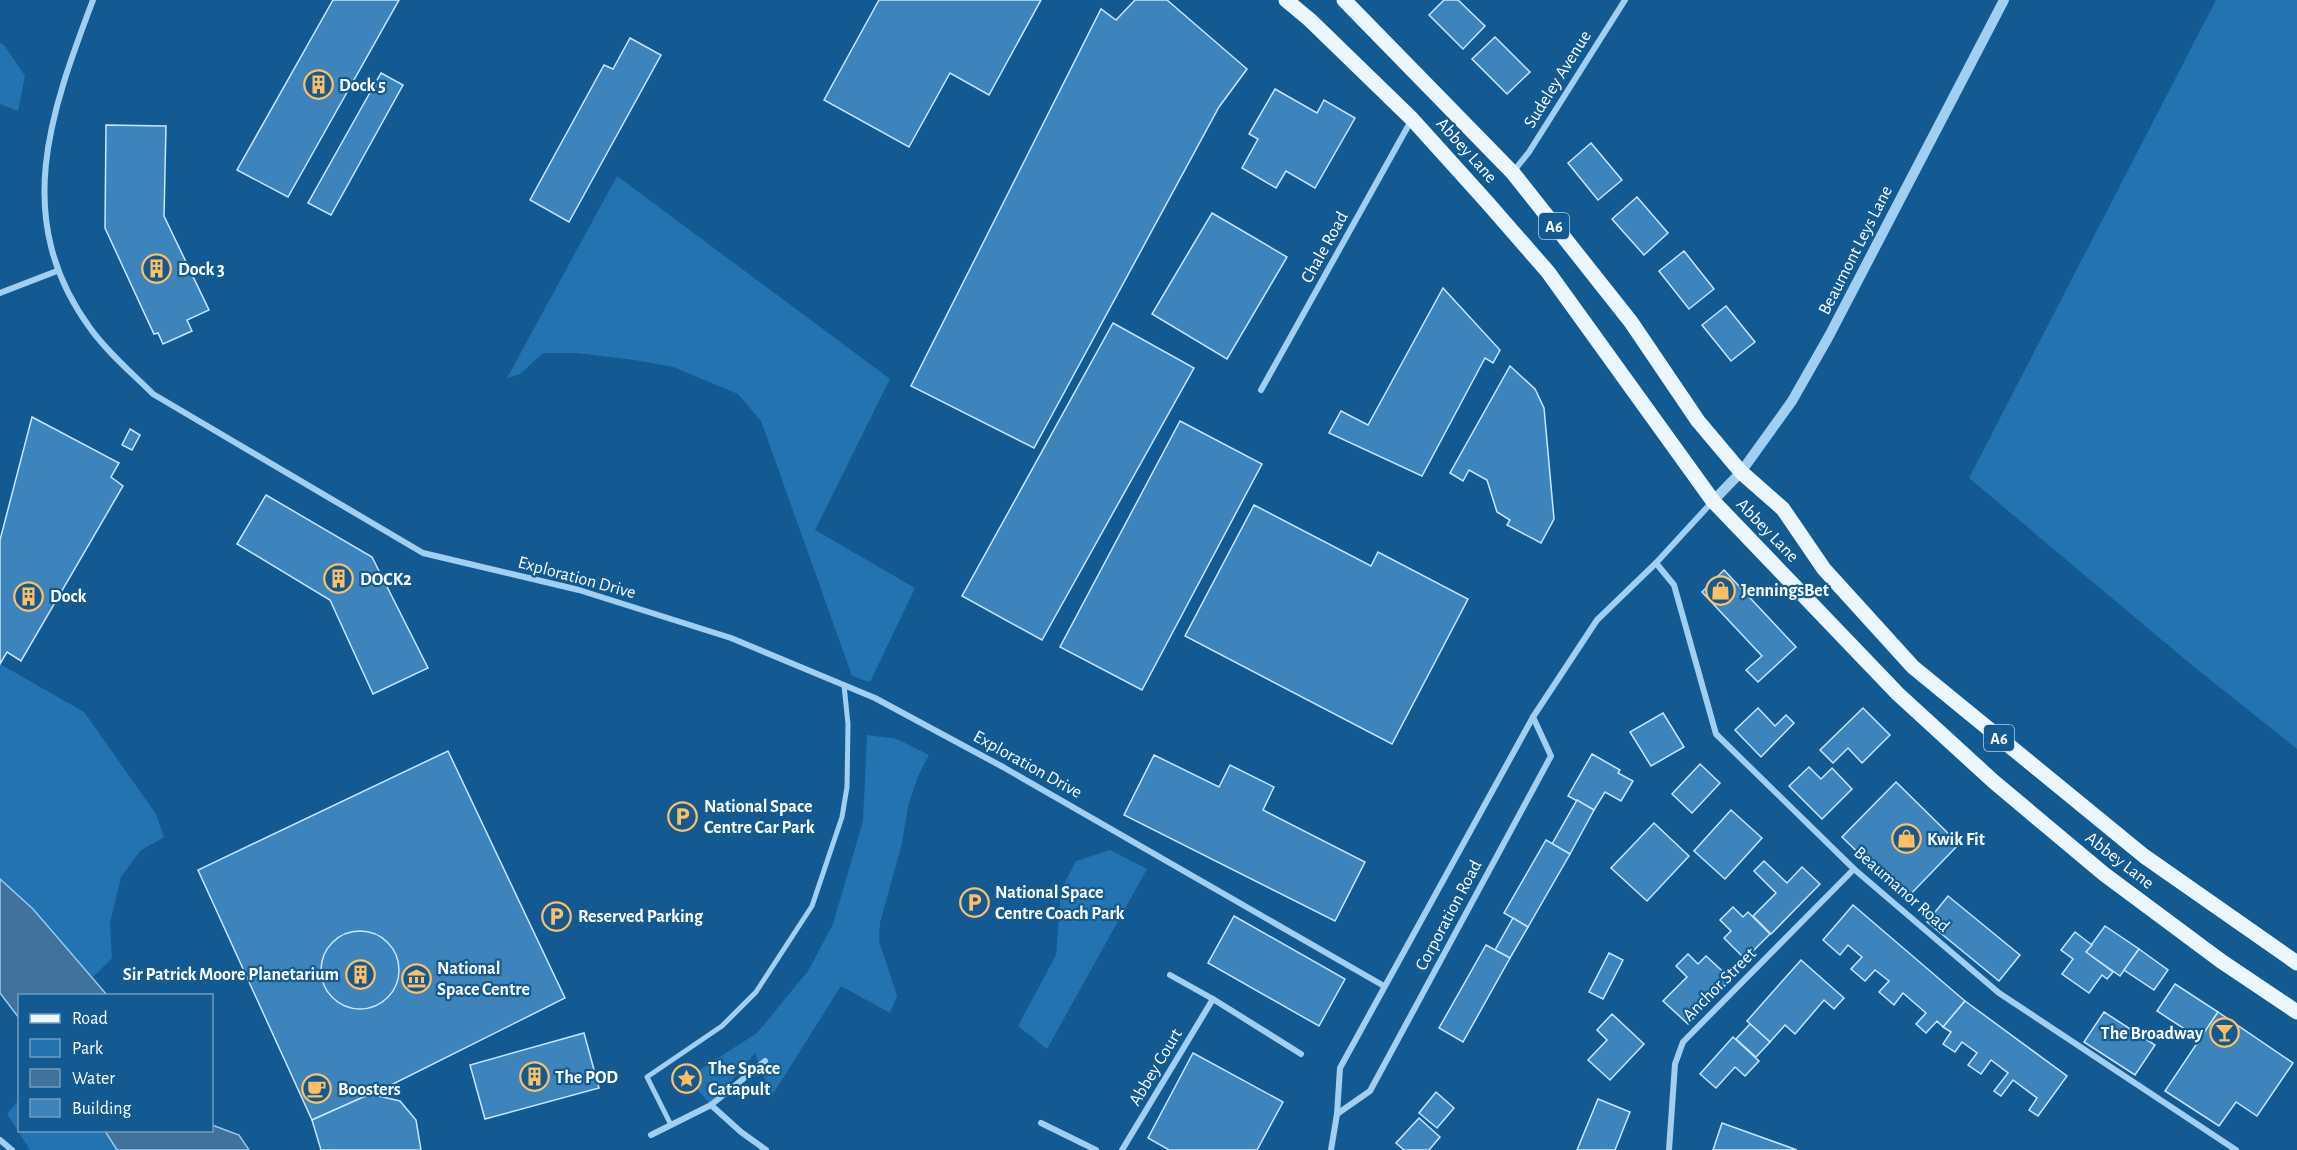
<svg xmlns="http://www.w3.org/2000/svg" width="2297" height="1150" viewBox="0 0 2297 1150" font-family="'Alegreya Sans',sans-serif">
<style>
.green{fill:#2273b0}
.water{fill:#40729b;stroke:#93ccf5;stroke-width:1.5}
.building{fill:#3c84bb;stroke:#c8e6fc;stroke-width:1.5}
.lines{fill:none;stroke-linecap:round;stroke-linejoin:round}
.pedestrian{stroke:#a1cff2;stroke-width:5}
.minor{stroke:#a1cff2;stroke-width:6}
.tertiary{stroke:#a1cff2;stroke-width:10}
.primary{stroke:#ecf6ff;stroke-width:15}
.labels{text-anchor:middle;stroke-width:4.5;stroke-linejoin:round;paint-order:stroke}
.shield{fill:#135a92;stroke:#b8cede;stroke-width:1.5}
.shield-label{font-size:16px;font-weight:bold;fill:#fff}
.street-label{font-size:18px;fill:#fff;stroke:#135a92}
.poi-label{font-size:18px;font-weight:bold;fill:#fff;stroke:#135a92;text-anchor:start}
</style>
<rect width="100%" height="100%" fill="#135a92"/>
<g class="green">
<path d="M2216 0H2297V749L2188 662 1969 478Z"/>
<path d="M0 43 4 45 25 76 18 111 0 104Z"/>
<path d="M617 176 890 379 815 530 915 588 870 682 852 676 761 421 738 394 673 367 635 360 576 353H543L520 374 507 378Z"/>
<path d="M0 664 84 712 156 814 164 837 140 851 121 877 110 923 112 958 93 977 0 883Z"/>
<path d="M867 735 897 739 929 755 918 776 908 806 902 843 880 923 879 941 897 996 890 1013 841 986 771 1097 755 1053 711 1105 687 1078 757 1033 808 971 833 924 863 821Z"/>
<path d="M1110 850 1147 869 1047 1049 1018 1026 1056 955 1061 890 1076 861Z"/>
<path d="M19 1100 20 1130 105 1131 117 1150H30L7 1114Z"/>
</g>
<g class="water">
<path d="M0 879 33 909 107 995 20 996 19 1018 0 993Z"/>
<path d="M212 1125 239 1135 249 1150H117L105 1131 212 1130Z"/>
</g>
<g class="building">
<path d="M333 0H399L288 197 237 170Z"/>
<path d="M879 0H1041L989 95 950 73 909 147 824 100Z"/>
<path d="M1135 0H1167L1247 69 1219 107 1034 448 911 386 1101 9 1116 20Z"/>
<path d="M1444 0H1458L1485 26 1463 49 1429 15Z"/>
<path d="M1495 37 1530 72 1507 94 1472 59Z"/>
<path d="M630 38 661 55 569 222 530 200 604 65 613 69Z"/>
<path d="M381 73 403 85 331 215 308 203Z"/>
<path d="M1275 89 1317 113 1324 100 1355 118 1315 188 1286 171 1276 188 1242 168 1258 139 1249 134Z"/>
<path d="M106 125 166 126 164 216 209 310 187 320 192 331 163 344 158 333 154 334 105 228Z"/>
<path d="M1591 143 1622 180 1598 200 1568 163Z"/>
<path d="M1637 197 1668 233 1644 255 1612 219Z"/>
<path d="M1212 213 1287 257 1227 359 1152 314Z"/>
<path d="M1684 251 1714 289 1689 309 1659 271Z"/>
<path d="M1443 288 1500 350 1493 363 1485 358 1422 476 1329 433 1341 411 1368 425Z"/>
<path d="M1726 306 1755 342 1731 361 1702 325Z"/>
<path d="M1113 323 1194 368 1042 640 962 596Z"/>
<path d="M1510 366 1535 389 1544 408 1554 519 1541 543 1507 525 1510 520 1497 512 1487 480 1469 470 1463 481 1450 473Z"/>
<path d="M32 417 119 463 111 477 123 486 21 661 7 652 0 664V540Z"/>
<path d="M1180 421 1262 464 1142 690 1060 647Z"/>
<path d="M130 429 140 435 132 450 122 445Z"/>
<path d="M266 495 372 557 428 668 373 694 330 600 237 544Z"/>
<path d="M1254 505 1371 566 1378 552 1468 599 1392 744 1185 636Z"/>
<path d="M1724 570 1796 647 1758 682 1746 670 1762 656 1702 592Z"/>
<path d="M1758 708 1775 726 1786 715 1794 723 1761 757 1735 730Z"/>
<path d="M1863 708 1890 735 1862 763 1848 748 1833 763 1820 750Z"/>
<path d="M1663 713 1684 747 1651 766 1630 732Z"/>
<path d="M448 751 565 998 393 1084 312 1120 198 870Z"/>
<path d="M1592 754 1620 770 1618 773 1633 781 1621 801 1605 792 1594 810 1568 796Z"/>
<path d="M1154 755 1219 787 1230 765 1274 787 1263 810 1365 862 1335 921 1124 815Z"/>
<path d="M1700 764 1720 783 1692 813 1672 794Z"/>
<path d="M1809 767 1821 779 1832 768 1852 789 1822 819 1789 786Z"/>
<path d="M1896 782 1959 844 1906 899 1842 837Z"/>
<path d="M1577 800 1594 810 1570 854 1552 844Z"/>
<path d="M1731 810 1762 838 1725 879 1694 851Z"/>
<path d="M1654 823 1689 856 1647 901 1611 868Z"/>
<path d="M1546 840 1570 854 1528 927 1504 913Z"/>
<path d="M1764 861 1787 883 1802 867 1820 884 1771 934 1753 916 1776 893 1754 871Z"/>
<path d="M1948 896 2020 955 1999 981 1927 922Z"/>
<path d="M1853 905 1965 1001 1943 1027 1937 1021 1926 1033 1916 1024 1926 1013 1903 993 1894 1005 1879 992 1889 981 1875 970 1865 981 1851 969 1862 957 1848 945 1840 955 1823 940Z"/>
<path d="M1733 907 1743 917 1748 912 1770 934 1745 959 1724 938 1731 931 1720 920Z"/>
<path d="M1234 916 1345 979 1319 1026 1208 963Z"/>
<path d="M1513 918 1528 927 1510 958 1495 950Z"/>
<path d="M2105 926 2139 949 2120 976 2086 952Z"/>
<circle cx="360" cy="970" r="39"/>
<path d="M2075 932 2092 945 2086 952 2113 972 2107 979 2102 975 2089 993 2062 974 2073 959 2061 950Z"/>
<path d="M1486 945 1510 958 1463 1042 1439 1028Z"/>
<path d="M2139 949 2168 970 2154 990 2124 970Z"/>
<path d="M1609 953 1623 960 1603 999 1589 992Z"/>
<path d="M1688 954 1698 964 1706 956 1731 979 1688 1024 1663 1001 1687 977 1676 966Z"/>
<path d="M1801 960 1844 998 1834 1009 1824 1000 1795 1034 1785 1025 1770 1042 1747 1021Z"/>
<path d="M2175 984 2218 1012 2200 1039 2157 1011Z"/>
<path d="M1965 1001 2067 1076 2038 1116 2029 1110 2037 1098 2013 1080 2001 1096 1994 1091 2008 1073 1991 1060 1981 1074 1968 1065 1977 1053 1962 1042 1955 1052 1943 1044 1951 1032 1943 1027Z"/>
<path d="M2104 1012 2155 1045 2135 1075 2084 1042Z"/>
<path d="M2218 1012 2293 1063 2257 1116 2236 1102 2219 1126 2165 1091Z"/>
<path d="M1612 1014 1644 1044 1610 1080 1588 1060 1607 1040 1597 1030Z"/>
<path d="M1750 1024 1770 1042 1756 1057 1736 1039Z"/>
<path d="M584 1033 599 1088 485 1119 470 1065Z"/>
<path d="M1733 1037 1759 1061 1745 1076 1735 1067 1716 1088 1700 1074Z"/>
<path d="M1193 1053 1283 1102 1257 1150H1169L1148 1138Z"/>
<path d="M1436 1092 1454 1108 1437 1128 1419 1113Z"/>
<path d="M370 1094 400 1101 416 1120 421 1150H321L312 1120Z"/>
<path d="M1598 1099 1630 1112 1615 1150H1577Z"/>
<path d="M1419 1118 1440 1137 1429 1150H1404L1396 1143Z"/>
<path d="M1722 1123 1797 1150H1713Z"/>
</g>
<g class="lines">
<path class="pedestrian" d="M671 1125 647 1077 722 1026 756 992 812 906 842 817 847 787 848 724 844 685"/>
<g class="minor">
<path d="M93 0C50 114 11 219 90 328 108 353 132 373 153 394L423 553 579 590 731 638 875 698 1003 767 1384 986"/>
<path d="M1513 172 1529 152 1625 0"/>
<path d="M0 293 57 271"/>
<path d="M1261 390 1412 119"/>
<path d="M1656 563 1674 585 1716 734 1854 869 1999 993 2236 1150"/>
<path d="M1170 975 1213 999"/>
<path d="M711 1105 741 1132 766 1150"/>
<path d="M1337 1114 1370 1091 1551 756 1533 717"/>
<path d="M1041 1123 1096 1150"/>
<path d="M651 1135 711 1105 765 1061"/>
<path d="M0 1140 12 1150"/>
<path d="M1122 1150 1213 999 1301 1054"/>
<path d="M1331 1150 1337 1114 1340 1068 1533 717 1597 620 1656 563 1713 501"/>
<path d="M1669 1150 1675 1064 1683 1042 1854 869"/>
</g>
<path class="tertiary" d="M1713 501 1741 472 1792 401 1829 336 2004 0"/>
<g class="primary">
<path d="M1286 0 1310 20 1412 119 1486 201 1548 272 1713 501 1898 694 1993 781 2104 874 2221 961 2297 1012"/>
<path d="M1344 0 1513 173 1631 322 1698 421 1741 472 1783 509 1824 569 1913 667 2144 856 2297 963"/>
</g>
</g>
<defs>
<symbol id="building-ring" viewBox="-11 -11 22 22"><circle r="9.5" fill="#135a92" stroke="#ffbf62" stroke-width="1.5"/><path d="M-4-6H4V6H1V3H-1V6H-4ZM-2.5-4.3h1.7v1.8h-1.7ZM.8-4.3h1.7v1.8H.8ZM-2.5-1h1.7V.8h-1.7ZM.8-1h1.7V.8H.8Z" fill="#ffbf62"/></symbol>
<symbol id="shop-ring" viewBox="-11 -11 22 22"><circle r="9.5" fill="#135a92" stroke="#ffbf62" stroke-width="1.5"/><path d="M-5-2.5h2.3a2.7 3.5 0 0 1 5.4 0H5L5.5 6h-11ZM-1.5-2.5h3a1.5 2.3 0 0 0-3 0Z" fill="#ffbf62"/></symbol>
<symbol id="parking-ring" viewBox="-11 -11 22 22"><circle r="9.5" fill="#135a92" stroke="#ffbf62" stroke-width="1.5"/><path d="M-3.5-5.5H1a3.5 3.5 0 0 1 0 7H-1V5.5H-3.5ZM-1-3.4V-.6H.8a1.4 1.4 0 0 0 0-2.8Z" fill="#ffbf62"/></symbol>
<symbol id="museum-ring" viewBox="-11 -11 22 22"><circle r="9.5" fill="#135a92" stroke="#ffbf62" stroke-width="1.5"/><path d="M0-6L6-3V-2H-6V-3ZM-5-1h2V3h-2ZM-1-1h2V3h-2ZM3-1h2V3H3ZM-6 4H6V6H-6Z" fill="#ffbf62"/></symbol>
<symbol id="bar-ring" viewBox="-11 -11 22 22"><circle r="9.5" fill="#135a92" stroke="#ffbf62" stroke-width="1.5"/><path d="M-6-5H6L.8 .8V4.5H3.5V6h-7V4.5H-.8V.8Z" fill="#ffbf62"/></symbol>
<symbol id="sight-ring" viewBox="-11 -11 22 22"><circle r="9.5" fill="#135a92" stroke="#ffbf62" stroke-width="1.5"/><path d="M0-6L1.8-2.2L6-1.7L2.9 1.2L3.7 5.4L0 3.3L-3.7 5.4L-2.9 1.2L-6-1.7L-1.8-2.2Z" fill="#ffbf62"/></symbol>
<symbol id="cafe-ring" viewBox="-11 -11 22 22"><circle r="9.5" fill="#135a92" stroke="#ffbf62" stroke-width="1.5"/><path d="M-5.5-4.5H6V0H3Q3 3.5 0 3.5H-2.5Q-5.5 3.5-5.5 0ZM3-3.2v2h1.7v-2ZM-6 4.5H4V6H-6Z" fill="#ffbf62"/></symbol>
</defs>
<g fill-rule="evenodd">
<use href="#building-ring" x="302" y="68" width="33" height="33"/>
<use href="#building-ring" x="140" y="252" width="33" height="33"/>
<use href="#building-ring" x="322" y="562" width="33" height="33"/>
<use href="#shop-ring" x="1704" y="574" width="33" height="33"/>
<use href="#building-ring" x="12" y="580" width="33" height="33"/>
<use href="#parking-ring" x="666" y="800" width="33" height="33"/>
<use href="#shop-ring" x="1890" y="822" width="33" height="33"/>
<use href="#parking-ring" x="958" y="886" width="33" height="33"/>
<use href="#parking-ring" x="540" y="900" width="33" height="33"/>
<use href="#building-ring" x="344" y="958" width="33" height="33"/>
<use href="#museum-ring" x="400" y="962" width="33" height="33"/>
<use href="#bar-ring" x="2208" y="1016" width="33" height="33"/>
<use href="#building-ring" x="518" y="1060" width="33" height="33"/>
<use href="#sight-ring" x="670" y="1062" width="33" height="33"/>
<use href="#cafe-ring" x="300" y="1072" width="33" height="33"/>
</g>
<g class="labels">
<g class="shield">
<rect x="1539" y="213" width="30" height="26" rx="4.5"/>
<rect x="1984" y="725" width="30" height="26" rx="4.5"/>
</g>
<g class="shield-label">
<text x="1554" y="232">A6</text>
<text x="1999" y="744">A6</text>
</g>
<g class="street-label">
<text transform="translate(1557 79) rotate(-58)" y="6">Sudeley Avenue</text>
<text transform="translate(1467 150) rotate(48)" y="6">Abbey Lane</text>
<text transform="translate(1324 247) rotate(-61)" y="6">Chale Road</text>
<text transform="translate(1855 250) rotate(-63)" y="6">Beaumont Leys Lane</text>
<text transform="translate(1768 530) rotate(46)" y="6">Abbey Lane</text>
<text transform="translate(577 577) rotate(15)" y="6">Exploration Drive</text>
<text transform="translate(1028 764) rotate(29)" y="6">Exploration Drive</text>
<text transform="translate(2120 860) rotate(38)" y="6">Abbey Lane</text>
<text transform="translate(1902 889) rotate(41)" y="6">Beaumanor Road</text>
<text transform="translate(1448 915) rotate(-62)" y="6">Corporation Road</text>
<text transform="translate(1719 984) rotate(-45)" y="6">Anchor Street</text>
<text transform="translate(1155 1067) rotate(-59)" y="6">Abbey Court</text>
</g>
<g class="poi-label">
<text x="339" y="91">Dock 5</text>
<text x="178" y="275">Dock 3</text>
<text x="360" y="585">DOCK2</text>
<text x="1741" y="596">JenningsBet</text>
<text x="50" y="602">Dock</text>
<text x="704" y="812">National Space<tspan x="704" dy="21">Centre Car Park</tspan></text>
<text x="1927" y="845">Kwik Fit</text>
<text x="995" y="898">National Space<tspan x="995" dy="21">Centre Coach Park</tspan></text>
<text x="578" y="922">Reserved Parking</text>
<text x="437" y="974">National<tspan x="437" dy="21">Space Centre</tspan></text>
<text x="339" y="980" text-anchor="end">Sir Patrick Moore Planetarium</text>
<text x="2203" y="1039" text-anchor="end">The Broadway</text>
<text x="708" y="1074">The Space<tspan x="708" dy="21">Catapult</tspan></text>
<text x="555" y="1083">The POD</text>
<text x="338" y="1095">Boosters</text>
</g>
</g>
<rect x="18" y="994" width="195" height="138" fill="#135a92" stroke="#719cbe" stroke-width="1.5"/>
<rect x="30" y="1014" width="30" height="9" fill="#ecf6ff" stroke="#719cbe" stroke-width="1.5"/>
<text x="72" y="1024" font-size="18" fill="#ffffff">Road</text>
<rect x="30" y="1039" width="30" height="18" fill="#2273b0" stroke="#719cbe" stroke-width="1.5"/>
<text x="72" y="1054" font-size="18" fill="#ffffff">Park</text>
<rect x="30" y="1069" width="30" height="18" fill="#40729b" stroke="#719cbe" stroke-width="1.5"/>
<text x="72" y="1084" font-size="18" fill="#ffffff">Water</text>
<rect x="30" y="1099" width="30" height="18" fill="#3c84bb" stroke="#719cbe" stroke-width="1.5"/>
<text x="72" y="1114" font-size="18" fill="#ffffff">Building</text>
</svg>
